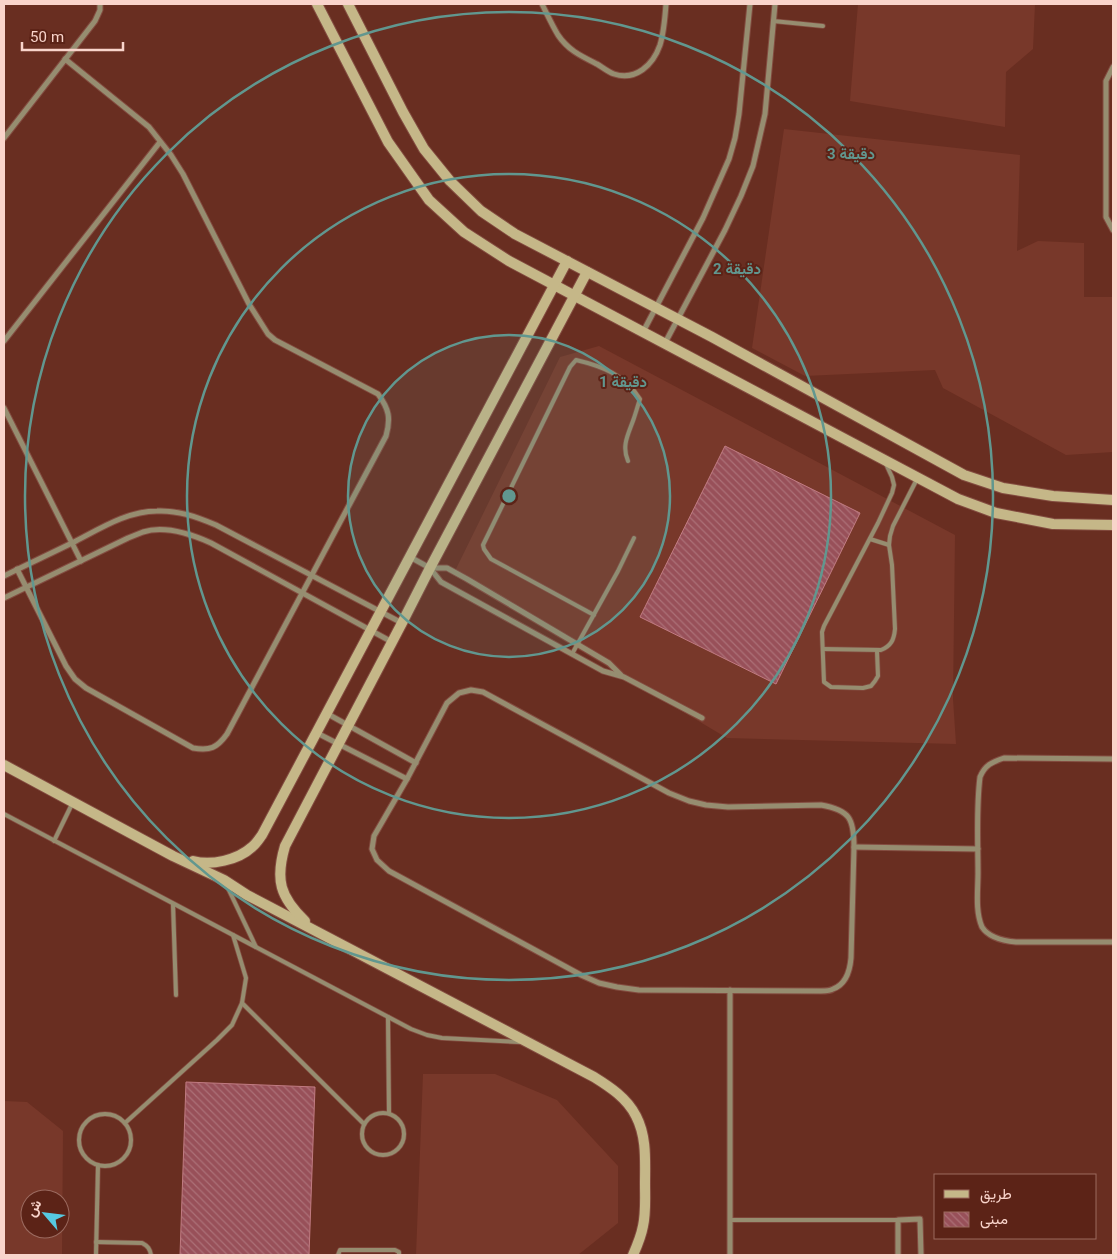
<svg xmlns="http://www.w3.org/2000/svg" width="1117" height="1259" viewBox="0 0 1117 1259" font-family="Georgia,Vazirmatn,serif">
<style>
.built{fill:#78382a;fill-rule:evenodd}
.building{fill:url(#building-back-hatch);stroke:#c17b82}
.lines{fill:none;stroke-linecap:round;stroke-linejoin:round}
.lane-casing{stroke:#834c40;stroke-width:5.5}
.street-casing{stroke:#834c40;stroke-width:7}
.secondary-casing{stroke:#834c40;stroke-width:12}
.lane{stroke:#968d70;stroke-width:4}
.street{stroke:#968d70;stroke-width:5}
.secondary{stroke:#c5b788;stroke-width:10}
.ring{fill:none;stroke:#61978f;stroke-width:2.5}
.centre{fill:#61978f;stroke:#5c2317;stroke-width:2.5}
.ring-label{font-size:15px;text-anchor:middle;font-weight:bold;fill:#61978f;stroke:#5c2317;stroke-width:4;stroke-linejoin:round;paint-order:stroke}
</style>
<defs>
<pattern id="building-back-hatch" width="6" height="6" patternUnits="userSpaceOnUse" patternTransform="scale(1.25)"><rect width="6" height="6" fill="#985059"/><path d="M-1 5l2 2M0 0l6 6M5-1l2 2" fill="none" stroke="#ac7077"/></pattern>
</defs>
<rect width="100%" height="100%" fill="#692e21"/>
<g class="built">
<path d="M858 4H1035L1033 49 1006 72 1005 127 850 101Z"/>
<path d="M784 129 1020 155 1017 251 1038 241 1084 243V297H1113V452L1066 455 943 388 935 370 805 376 752 348Z"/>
<path d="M599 346 955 535 953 699 956 744 727 738 453 575 560 357Z"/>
<path d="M423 1074H495L557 1100 618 1166V1223L578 1255H416Z"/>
<path d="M4 1101 27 1102 63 1131 62 1255H4ZM30 1199H60V1229H30Z"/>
</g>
<g class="building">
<path d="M725 446 860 513 776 684 640 617Z"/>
<path d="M186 1082 315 1087 309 1255H180Z"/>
</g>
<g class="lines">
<defs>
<g id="lane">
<path d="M773 21 823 26"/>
<path d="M870 539 889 545"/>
<path d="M594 615 491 559 484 549 483 545 570 367 576 360C602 366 625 375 640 399 638 405 636 412 634 418 629 433 621 445 628 461"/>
<path d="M823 649 881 650C891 646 894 640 895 629L892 565 889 545 890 536 893 526 917 479"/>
<path d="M877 651 878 676 875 681 871 686 863 688 831 687 824 682 822 632 824 626 878 523 892 493 894 485 892 477 886 464"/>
<path d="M572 654 618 571 634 538"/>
<path d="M4 814 411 1029 427 1035 442 1038 519 1042"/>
<path d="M54 841 73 802"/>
<path d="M227 886 256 947"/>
<path d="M173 904 176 995"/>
<path d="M242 1003 364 1124"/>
<path d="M388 1017 389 1113"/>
<circle cx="383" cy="1134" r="21"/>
<circle cx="105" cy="1140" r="26"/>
<path d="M125 1123 217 1040 232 1025 242 1003 246 978 233 935"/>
<path d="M730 1220H898"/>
<path d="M96 1242 142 1243C148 1246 150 1249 151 1255"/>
<path d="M96 1255 98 1165"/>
<path d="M338 1255 340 1250H395L399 1252V1255"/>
</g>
<g id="street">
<path d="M542 4C547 14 552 25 558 35 568 50 581 56 597 64 602 67 608 72 614 74 636 81 653 65 660 45 664 32 665 18 666 4"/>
<path d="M1113 67 1106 81V217L1113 230"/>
<path d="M4 138 95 21 100 10V4"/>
<path d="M643 332 703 218 729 159 735 138 739 114 750 4"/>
<path d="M4 341 160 142"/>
<path d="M665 343 725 230 741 196 753 166 765 114 775 4"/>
<path d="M4 408 81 561"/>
<path d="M410 557 430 568 441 582 603 671 624 677 702 718"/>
<path d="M430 568H447L467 579 609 663 621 675"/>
<path d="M17 569 66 666 75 679 86 688 193 748C210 751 217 748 227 734L386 436C391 418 389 409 378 394L275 340 268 334 249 304 183 174 171 155 149 127 65 59"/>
<path d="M4 576C28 564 52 553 76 541 101 528 128 511 157 511 178 510 197 517 216 525L402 623"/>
<path d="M4 598 128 538C133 536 138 534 143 532 165 525 191 534 211 543L392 642"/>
<path d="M471 690 483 692 669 793 689 801 706 805 728 807 821 805C850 810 854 819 854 847L851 958C850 970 847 984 833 989 830 991 825 991 821 991L639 990 617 987 599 983 581 975 389 871 377 860 372 849 374 836 407 779 447 703 459 693Z"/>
<path d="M326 713 416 763"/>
<path d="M317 733 407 779"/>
<path d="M1113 759 1004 758C992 762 985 765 980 777 976 809 978 842 978 873 978 890 975 911 982 927 989 938 1004 941 1016 942H1113"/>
<path d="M854 847 978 849"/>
<path d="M730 1255V990"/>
<path d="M898 1255V1220L920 1219 921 1255"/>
</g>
<g id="secondary">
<path d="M317 4 388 142 429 200 464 232 509 261 958 499 996 513 1053 524 1113 525"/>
<path d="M348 4 403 112 424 149 450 181 481 211 515 234 712 337 964 475 1003 488 1053 496 1113 500"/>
<path d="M4 765 173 856 224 880 247 895 594 1077C610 1087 627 1098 636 1116 647 1137 645 1161 645 1184 645 1198 646 1213 643 1226 641 1237 637 1246 633 1255"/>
<path d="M193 861C211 866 238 860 252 847 256 844 259 839 262 835L567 261"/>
<path d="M305 921C280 897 275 880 285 846L402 623 430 568 587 272"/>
</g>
</defs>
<use href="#lane" class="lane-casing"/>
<use href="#street" class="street-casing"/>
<use href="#secondary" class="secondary-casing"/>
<use href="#lane" class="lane"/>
<use href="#street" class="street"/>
<use href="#secondary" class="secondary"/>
</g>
<circle cx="509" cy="496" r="161" fill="#61978f" fill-opacity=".12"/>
<g class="ring">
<circle cx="509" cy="496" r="161"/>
<circle cx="509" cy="496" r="322"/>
<circle cx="509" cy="496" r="484"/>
</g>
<circle cx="509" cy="496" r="8" class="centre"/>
<g class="ring-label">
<text x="851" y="159">3 دقيقة</text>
<text x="737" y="274">2 دقيقة</text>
<text x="623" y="387">1 دقيقة</text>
</g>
<rect width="1117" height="1259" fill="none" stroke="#f9d4cb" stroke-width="10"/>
<rect x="934" y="1174" width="162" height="65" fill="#5c2317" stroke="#9b6a5f"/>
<rect x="944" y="1190" width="25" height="8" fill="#c5b788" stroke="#9b6a5f"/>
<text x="980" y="1199" font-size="15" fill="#f9d4cb">طريق</text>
<rect x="944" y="1212" width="25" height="15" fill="url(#building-back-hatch)" stroke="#9b6a5f"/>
<text x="980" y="1224" font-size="15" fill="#f9d4cb">مبنى</text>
<g transform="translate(45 1214) rotate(298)"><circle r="24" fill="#5c2317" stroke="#9b6a5f"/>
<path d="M0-4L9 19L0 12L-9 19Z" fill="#56c9e1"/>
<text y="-8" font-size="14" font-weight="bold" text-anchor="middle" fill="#f9d4cb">ش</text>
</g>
<path d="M22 42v8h101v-8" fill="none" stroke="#f9d4cb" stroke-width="2.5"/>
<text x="30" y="42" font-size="15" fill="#f9d4cb" stroke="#5c2317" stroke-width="4" paint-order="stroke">50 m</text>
</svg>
